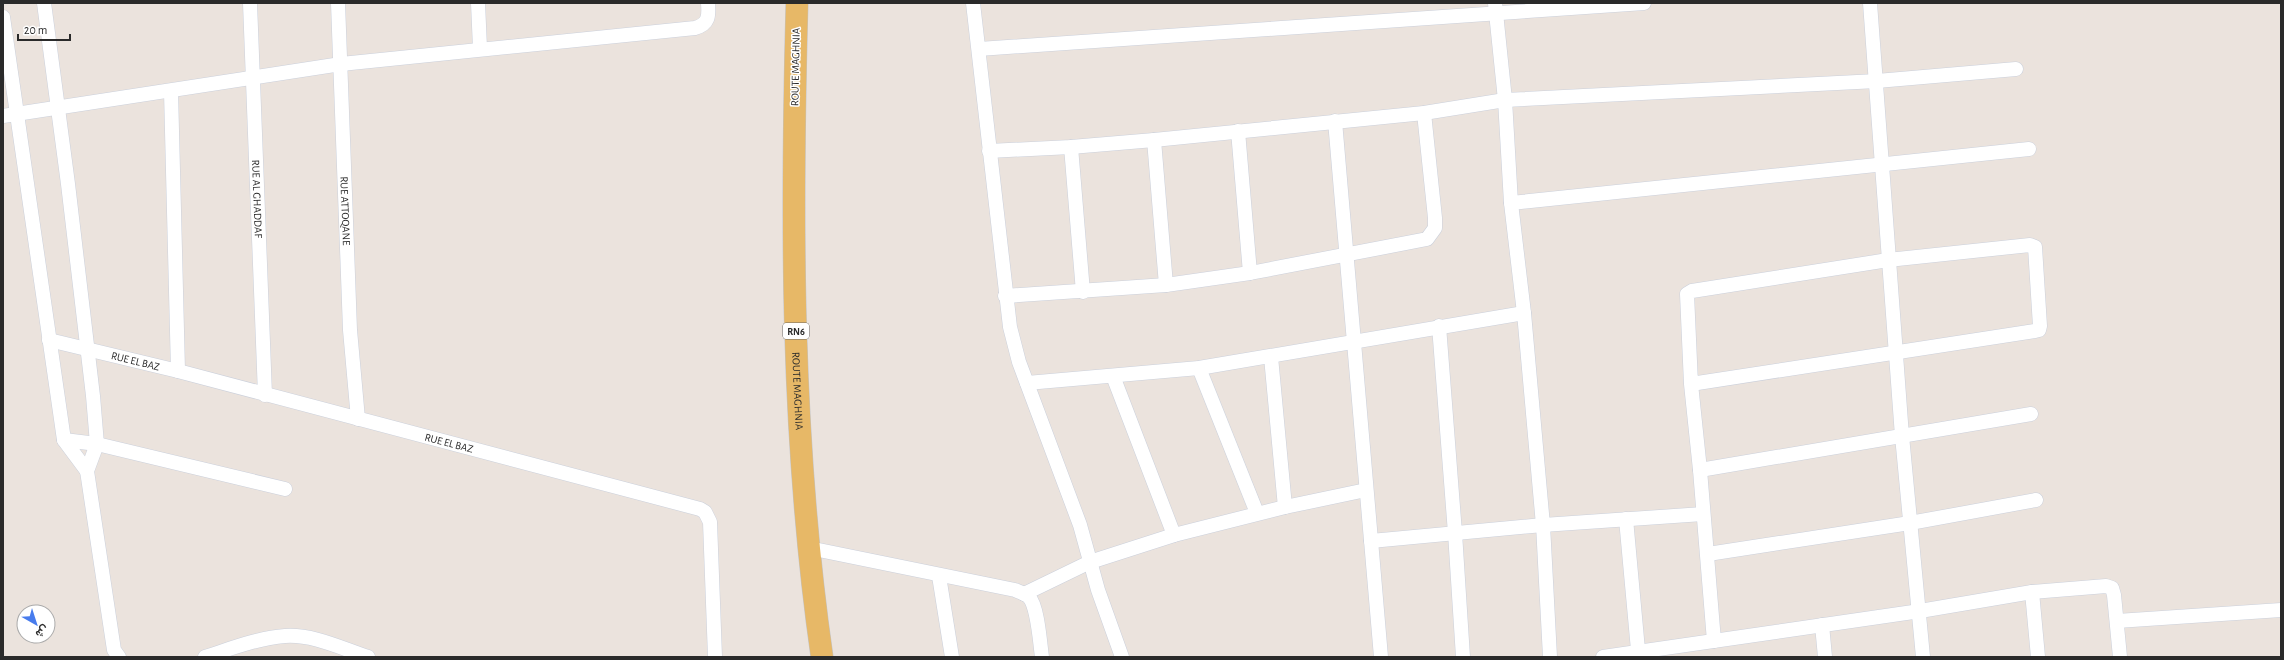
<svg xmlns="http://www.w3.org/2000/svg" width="2284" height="660" viewBox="0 0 2284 660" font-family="'Alegreya Sans',Vazirmatn,sans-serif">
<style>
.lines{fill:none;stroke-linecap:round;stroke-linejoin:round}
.street-casing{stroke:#cbd0db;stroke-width:15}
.primary-casing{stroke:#c3c3c3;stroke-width:23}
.street{stroke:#fff;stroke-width:14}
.primary{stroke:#e7b867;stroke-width:22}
.labels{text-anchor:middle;stroke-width:3;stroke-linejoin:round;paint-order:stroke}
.shield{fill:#fff;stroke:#6a6a6a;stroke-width:1}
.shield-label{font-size:10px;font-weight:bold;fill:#2a2a2a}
.street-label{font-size:11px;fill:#2a2a2a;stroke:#fff}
</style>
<rect width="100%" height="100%" fill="#ebe3dd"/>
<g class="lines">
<defs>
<g id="street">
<path d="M44 3 68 184 93 396 97 444 87 471 114 650 119 657"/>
<path id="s1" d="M250 3 265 395"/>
<path id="s2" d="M338 3 350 330 358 419"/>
<path d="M478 3 480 48"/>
<path d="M973 3 1010 327 1019 362 1080 525 1098 590 1122 657"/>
<path d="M1495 3 1505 100 1511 203 1524 313 1543 525 1550 657"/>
<path d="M1870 3 1902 436 1923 657"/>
<path d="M3 17 64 440 87 471"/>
<path d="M979 49 1644 3"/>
<path d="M171 91 178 371"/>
<path d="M3 116 341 64 695 28C709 24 709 16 708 3"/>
<path d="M1335 121 1381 657"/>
<path d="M1238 131 1250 273"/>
<path d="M1154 140 1166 285"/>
<path d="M1071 147 1083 292"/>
<path d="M989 151 1071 147 1154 140 1424 113 1505 100 1877 81 2016 69"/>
<path d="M1511 203 2029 149"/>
<path d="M1005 296 1166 285 1250 273 1427 239 1435 228V218L1424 113"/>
<path d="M1439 326 1455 533 1463 657"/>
<path id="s3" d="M49 340 178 371 700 509 705 512 710 522 715 657"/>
<path d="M1271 357 1285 507"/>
<path d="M1199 368 1257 513"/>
<path d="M1113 376 1174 535"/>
<path d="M1027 383 1199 368 1524 313"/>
<path d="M1691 384 2035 331 2039 330 2040 326 2035 247 2030 245 1888 260 1692 291 1687 294 1691 384 1700 470 1714 641"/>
<path d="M64 440 97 444 285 489"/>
<path d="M1700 470 2031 414"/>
<path d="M1626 519 1638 650"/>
<path d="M1371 541 1543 525 1703 514"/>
<path d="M809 548 1015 590C1020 592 1026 594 1029 597 1038 607 1040 644 1042 657"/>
<path d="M1708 554 1910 523 2036 500"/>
<path d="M939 576 952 657"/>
<path d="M2032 592 2038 657"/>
<path d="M1024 594 1090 562 1174 535 1285 507 1366 490"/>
<path d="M2117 621 2281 610"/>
<path d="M1822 625 1825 657"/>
<path d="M205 657C230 649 258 638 285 636 313 634 343 649 368 657"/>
<path d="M1603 657 1920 611 2032 592 2106 586 2112 588 2114 595 2120 657"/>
</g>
<g id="primary">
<path id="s4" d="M797 3C791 221 791 441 822 657"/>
</g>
</defs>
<use href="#street" class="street-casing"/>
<use href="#primary" class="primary-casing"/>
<use href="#street" class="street"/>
<use href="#primary" class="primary"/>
</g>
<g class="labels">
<rect class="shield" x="783" y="323" width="26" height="16" rx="3"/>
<g class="shield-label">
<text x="796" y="335">RN6</text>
</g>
<g class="street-label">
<text transform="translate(795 67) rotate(-89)" y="4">ROUTE MAGHNIA</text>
<text dy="4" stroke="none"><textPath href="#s1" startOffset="196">RUE AL GHADDAF</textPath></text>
<text dy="4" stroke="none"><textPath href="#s2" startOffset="208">RUE ATTOQANE</textPath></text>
<text dy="4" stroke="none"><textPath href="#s3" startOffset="89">RUE EL BAZ</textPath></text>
<text dy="4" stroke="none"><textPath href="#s4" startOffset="388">ROUTE MAGHNIA</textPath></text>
<text dy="4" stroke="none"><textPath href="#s3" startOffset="413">RUE EL BAZ</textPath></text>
</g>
</g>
<rect width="2284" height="660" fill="none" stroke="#2a2a2a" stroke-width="8"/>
<g transform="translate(36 624) rotate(141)"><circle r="19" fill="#ffffff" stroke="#aaaaaa"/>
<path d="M0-3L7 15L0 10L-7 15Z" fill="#487ced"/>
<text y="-6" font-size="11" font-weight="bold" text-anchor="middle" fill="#2a2a2a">ش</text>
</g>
<path d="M18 34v6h52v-6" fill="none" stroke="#2a2a2a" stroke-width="2"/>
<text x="24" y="34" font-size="12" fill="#2a2a2a" stroke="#ffffff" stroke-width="3" paint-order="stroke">20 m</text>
</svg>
